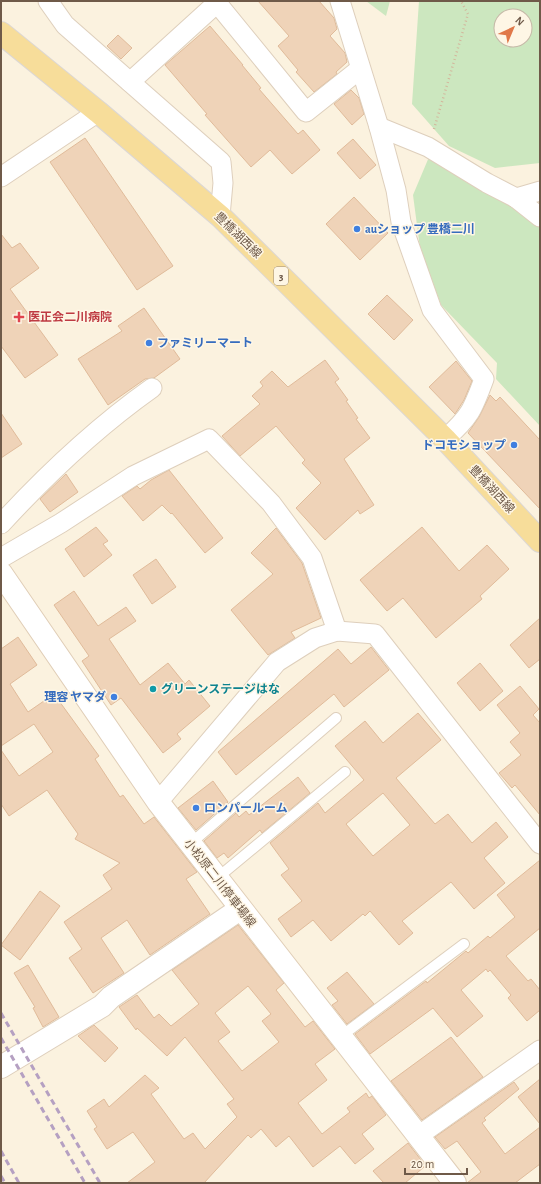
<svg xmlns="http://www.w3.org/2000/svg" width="541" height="1184" viewBox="0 0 541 1184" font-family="'Alegreya Sans','Noto Sans JP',sans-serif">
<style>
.green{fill:#cce7bf;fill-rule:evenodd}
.building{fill:#efd3b8;stroke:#e0bb9a;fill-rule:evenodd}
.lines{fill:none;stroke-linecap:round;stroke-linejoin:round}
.service-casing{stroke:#decfbc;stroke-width:12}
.minor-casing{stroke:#decfbc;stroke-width:21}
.tertiary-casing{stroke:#decfbc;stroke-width:24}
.secondary-casing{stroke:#e0ceb7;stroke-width:24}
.primary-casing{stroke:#dcd7d3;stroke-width:24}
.path{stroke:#d3b69c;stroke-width:2.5;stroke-dasharray:1 3;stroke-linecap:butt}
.service{stroke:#fff;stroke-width:10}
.minor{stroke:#fff;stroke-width:19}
.tertiary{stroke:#fff;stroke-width:22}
.secondary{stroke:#fff;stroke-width:22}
.primary{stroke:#f7dd9a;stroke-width:22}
.rail{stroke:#b5a0c2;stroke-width:3;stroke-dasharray:6 4;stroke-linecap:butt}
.shop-dot{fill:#3f7fe0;stroke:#fef6e5;stroke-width:1.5}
.health-dot{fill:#e0444e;stroke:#fef6e5;stroke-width:1.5}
.culture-dot{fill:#0f9aa8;stroke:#fef6e5;stroke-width:1.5}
.labels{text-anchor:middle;stroke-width:3;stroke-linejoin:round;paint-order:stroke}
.shield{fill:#fef6e5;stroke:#9a8978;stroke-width:1}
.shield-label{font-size:11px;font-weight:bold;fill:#6f5a49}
.shop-label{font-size:12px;font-weight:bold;fill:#366cbe;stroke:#fef6e5;text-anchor:start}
.street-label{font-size:12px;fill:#6f5a49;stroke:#fef6e5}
.health-label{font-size:12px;font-weight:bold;fill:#be3a42;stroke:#fef6e5;text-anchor:start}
.culture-label{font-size:12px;font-weight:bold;fill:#0d838f;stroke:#fef6e5;text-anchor:start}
</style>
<rect width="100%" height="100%" fill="#fbf2df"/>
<g class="green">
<path d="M366 1H390L386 16Z"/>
<path d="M419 1H540V163L495 168 449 146 412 104ZM501 16H525V40H501Z"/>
<path d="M429 157 503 198 540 228V426L496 379 497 363 441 305 420 248 413 195Z"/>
</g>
<g class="building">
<path d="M258 1H319L334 18 337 29 330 36 345 53 347 62 336 72 337 74 314 92 296 72 298 70 278 46 289 36Z"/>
<path d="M210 26 243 65H242L261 88 259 89 298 134 303 130 320 150 292 174 270 150 251 167 205 115 207 114 165 65Z"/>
<path d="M118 35 132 48 121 59 107 46Z"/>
<path d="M351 90 359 98 364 114 352 125 334 104Z"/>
<path d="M85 138 173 266 137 290 50 162Z"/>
<path d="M353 139 376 165 360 179 337 153Z"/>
<path d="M354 197 388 233 360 260 326 224Z"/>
<path d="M1 234 12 248 20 243 39 268 10 289 58 355 25 378 1 346Z"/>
<path d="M387 295 413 320 394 340 368 314Z"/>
<path d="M144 308 180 359 154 378 145 379 108 405 78 359 122 331 118 326Z"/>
<path d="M325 360 339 379 335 382 348 400 346 401 358 418 356 419 370 438 344 459 374 505 360 514 358 510 325 540 296 508 321 483 302 463 305 460 276 426 240 456 222 436 260 404 252 396 263 386 260 382 272 371 288 387Z"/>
<path d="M456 361 472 381 464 400 455 414 429 387Z"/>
<path d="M490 395 496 401 500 397 540 440V509L468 433 479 417Z"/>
<path d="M1 413 22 444 1 458Z"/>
<path d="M169 470 223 538 205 553 172 513 171 514 162 505 143 521 122 496 137 486 140 489 151 480Z"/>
<path d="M66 474 78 492 50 512 40 499Z"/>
<path d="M96 527 108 541 103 544 112 555 84 577 65 549Z"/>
<path d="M422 527 459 571 487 545 509 569 480 596 482 599 436 638 403 598 387 611 360 580Z"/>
<path d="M276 528 302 563 321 618 291 632 295 638 268 655 231 610 273 574 251 553Z"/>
<path d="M156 559 176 587 152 604 133 575Z"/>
<path d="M74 591 98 626 126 607 136 621 109 639 140 685 168 663 185 684 189 680 210 706 177 734 181 739 163 753 121 698 111 705 82 661 89 656 54 605Z"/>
<path d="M540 618V659L529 668 510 645Z"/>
<path d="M18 637 37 665 10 684 28 712 54 694 99 756 95 759 120 797 123 795 144 824 154 817 197 872 186 879 210 914 150 955 127 920 101 938 124 973 93 993 69 958 82 949 64 922 112 889 103 875 120 863 75 839 78 834 47 790 9 816 1 804V750L19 776 53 752 34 724 1 746V649Z"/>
<path d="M371 647 389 670 344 707 334 694 236 775 218 752 338 649 351 664Z"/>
<path d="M480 663 503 691 480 711 457 683Z"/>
<path d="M520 686 539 709 533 715 540 723V815L515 785 512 788 499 773 521 755 510 742 520 733 497 705Z"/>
<path d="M418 713 441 740 396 778 435 824 448 814 472 843 496 822 508 837 484 858 505 883 474 909 451 882 402 921 413 933 399 945 370 911 365 916 363 914 331 941 313 920 291 937 278 919 302 901 281 875 289 869 270 843 318 803 325 813 364 780 335 746 365 721 383 743ZM383 793 410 825 373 856 346 824Z"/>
<path d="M298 777 310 793 262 833 260 830 228 858 224 853 217 858 204 841 236 813 239 817 246 811 249 815Z"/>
<path d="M213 781 228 802 196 830 178 808Z"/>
<path d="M540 860V928L506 956 528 981 531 979 540 990V1010L527 1021 508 998 511 995 490 970 488 972 486 969 461 990 483 1016 457 1037 433 1008 370 1054 355 1034 426 981 427 983 466 951 468 953 488 936 490 938 515 917 497 895Z"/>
<path d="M40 891 60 906 20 960 1 945Z"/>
<path d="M238 925 284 983 276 990 305 1027 313 1021 335 1049 315 1064 327 1080 298 1103 322 1134 350 1112 347 1108 366 1093 369 1098 372 1096 386 1115 362 1134 374 1149 355 1164 340 1146 313 1167 289 1136 276 1147 261 1129 251 1138 248 1135 204 1183H127L155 1162 133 1132 107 1149 94 1129 97 1127 87 1111 104 1099 109 1107 145 1075 159 1088 151 1094 184 1139 193 1133 205 1149 237 1117 227 1104 234 1099 185 1037 167 1056 137 1028 136 1030 119 1007 137 995 154 1018 159 1014 171 1026 199 1004 172 970ZM248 986 271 1014 262 1021 279 1042 242 1071 218 1041 230 1032 215 1013Z"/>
<path d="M28 965 59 1017 43 1027 33 1008 35 1007 14 973Z"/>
<path d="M347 972 374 1004 347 1024 332 1005 338 1001 327 988Z"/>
<path d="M94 1025 118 1048 105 1062 78 1036Z"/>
<path d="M451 1037 483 1077 422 1120 391 1081Z"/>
<path d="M540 1079V1124L518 1097Z"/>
<path d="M514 1082 519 1089 484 1118 486 1120 482 1123 505 1154 540 1127V1164L515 1183H467L481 1172 457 1141 445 1149 435 1137Z"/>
<path d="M408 1143 424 1164 422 1165 424 1167 405 1183H384L373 1171Z"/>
</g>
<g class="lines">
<defs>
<g id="service">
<path d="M190 844 336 718"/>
<path d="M216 879 345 772"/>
<path d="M340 1037 464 944"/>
</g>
<g id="minor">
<path d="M48 1 65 25 221 162 223 183 220 216"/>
<path d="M340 1 379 127 396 190 401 222 432 310 484 379C473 409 470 417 445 439"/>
<path d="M130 82 217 3 306 112 360 69"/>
<path d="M379 127 428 147 487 183 516 198 540 191"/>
<path d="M1 177 98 112"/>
<path d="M516 198 540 217"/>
<path d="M1 524C47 474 97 427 152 388"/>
<path d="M1 558 61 523 133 476 209 439 271 503 312 558 337 631"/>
<path d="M158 802 277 662 315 638 337 631 375 634 540 844"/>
<path d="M418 1136 540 1050"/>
</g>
<path id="tertiary" d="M1 1067 102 1006 111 997 240 909"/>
<path id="secondary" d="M1 573 158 802 455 1183"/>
<path id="primary" d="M1 33 98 112 220 216 445 439 540 541"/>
</defs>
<use href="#service" class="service-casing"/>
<use href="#minor" class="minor-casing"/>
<use href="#tertiary" class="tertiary-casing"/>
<use href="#secondary" class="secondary-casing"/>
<use href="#primary" class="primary-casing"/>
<path class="path" d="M434 129 468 14 461 1"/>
<use href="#service" class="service"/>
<use href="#minor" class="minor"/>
<use href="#tertiary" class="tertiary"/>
<use href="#secondary" class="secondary"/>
<use href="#primary" class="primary"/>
<g class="rail">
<path d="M1 1013 100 1183"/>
<path d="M1 1038 85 1183"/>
<path d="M1 1151 19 1183"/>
<path d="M1 1176 5 1183"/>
</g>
</g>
<g class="shop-dot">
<circle cx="357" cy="229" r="4"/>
<circle cx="149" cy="343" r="4"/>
<circle cx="514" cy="445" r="4"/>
<circle cx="114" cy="697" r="4"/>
<circle cx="196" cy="808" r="4"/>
</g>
<path class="health-dot" d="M17 311h4v4h4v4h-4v4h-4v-4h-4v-4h4z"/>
<circle class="culture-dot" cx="153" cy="689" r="4"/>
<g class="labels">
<rect class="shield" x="274" y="267" width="14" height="18" rx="3"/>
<g class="shield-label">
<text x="281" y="280">3</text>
</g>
<g class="shop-label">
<text x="365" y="233">auショップ 豊橋二川</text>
<text x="157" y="347">ファミリーマート</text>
<text x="506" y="449" text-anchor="end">ドコモショップ</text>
<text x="106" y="701" text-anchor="end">理容 ヤマダ</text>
<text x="204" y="812">ロンパールーム</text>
</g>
<g class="street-label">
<text transform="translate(238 235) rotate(44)" y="4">豊橋湖西線</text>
<text transform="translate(492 489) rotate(47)" y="4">豊橋湖西線</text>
<text transform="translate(220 883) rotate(52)" y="4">小松原二川停車場線</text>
</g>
<g class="health-label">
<text x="28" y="321">医正会二川病院</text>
</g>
<g class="culture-label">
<text x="161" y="693">グリーンステージはな</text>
</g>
</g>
<rect width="541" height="1184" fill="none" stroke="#6f5a49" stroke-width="4"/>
<g transform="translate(513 28) rotate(44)"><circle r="19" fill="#fef6e5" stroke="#c5b8a7"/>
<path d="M0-3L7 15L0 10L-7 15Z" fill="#e07849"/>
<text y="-6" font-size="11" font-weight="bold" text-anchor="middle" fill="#6f5a49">N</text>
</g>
<path d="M405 1168v6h62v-6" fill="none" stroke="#6f5a49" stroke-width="2"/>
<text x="411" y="1168" font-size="12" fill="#6f5a49" stroke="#fef6e5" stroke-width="3" paint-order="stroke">20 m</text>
</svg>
